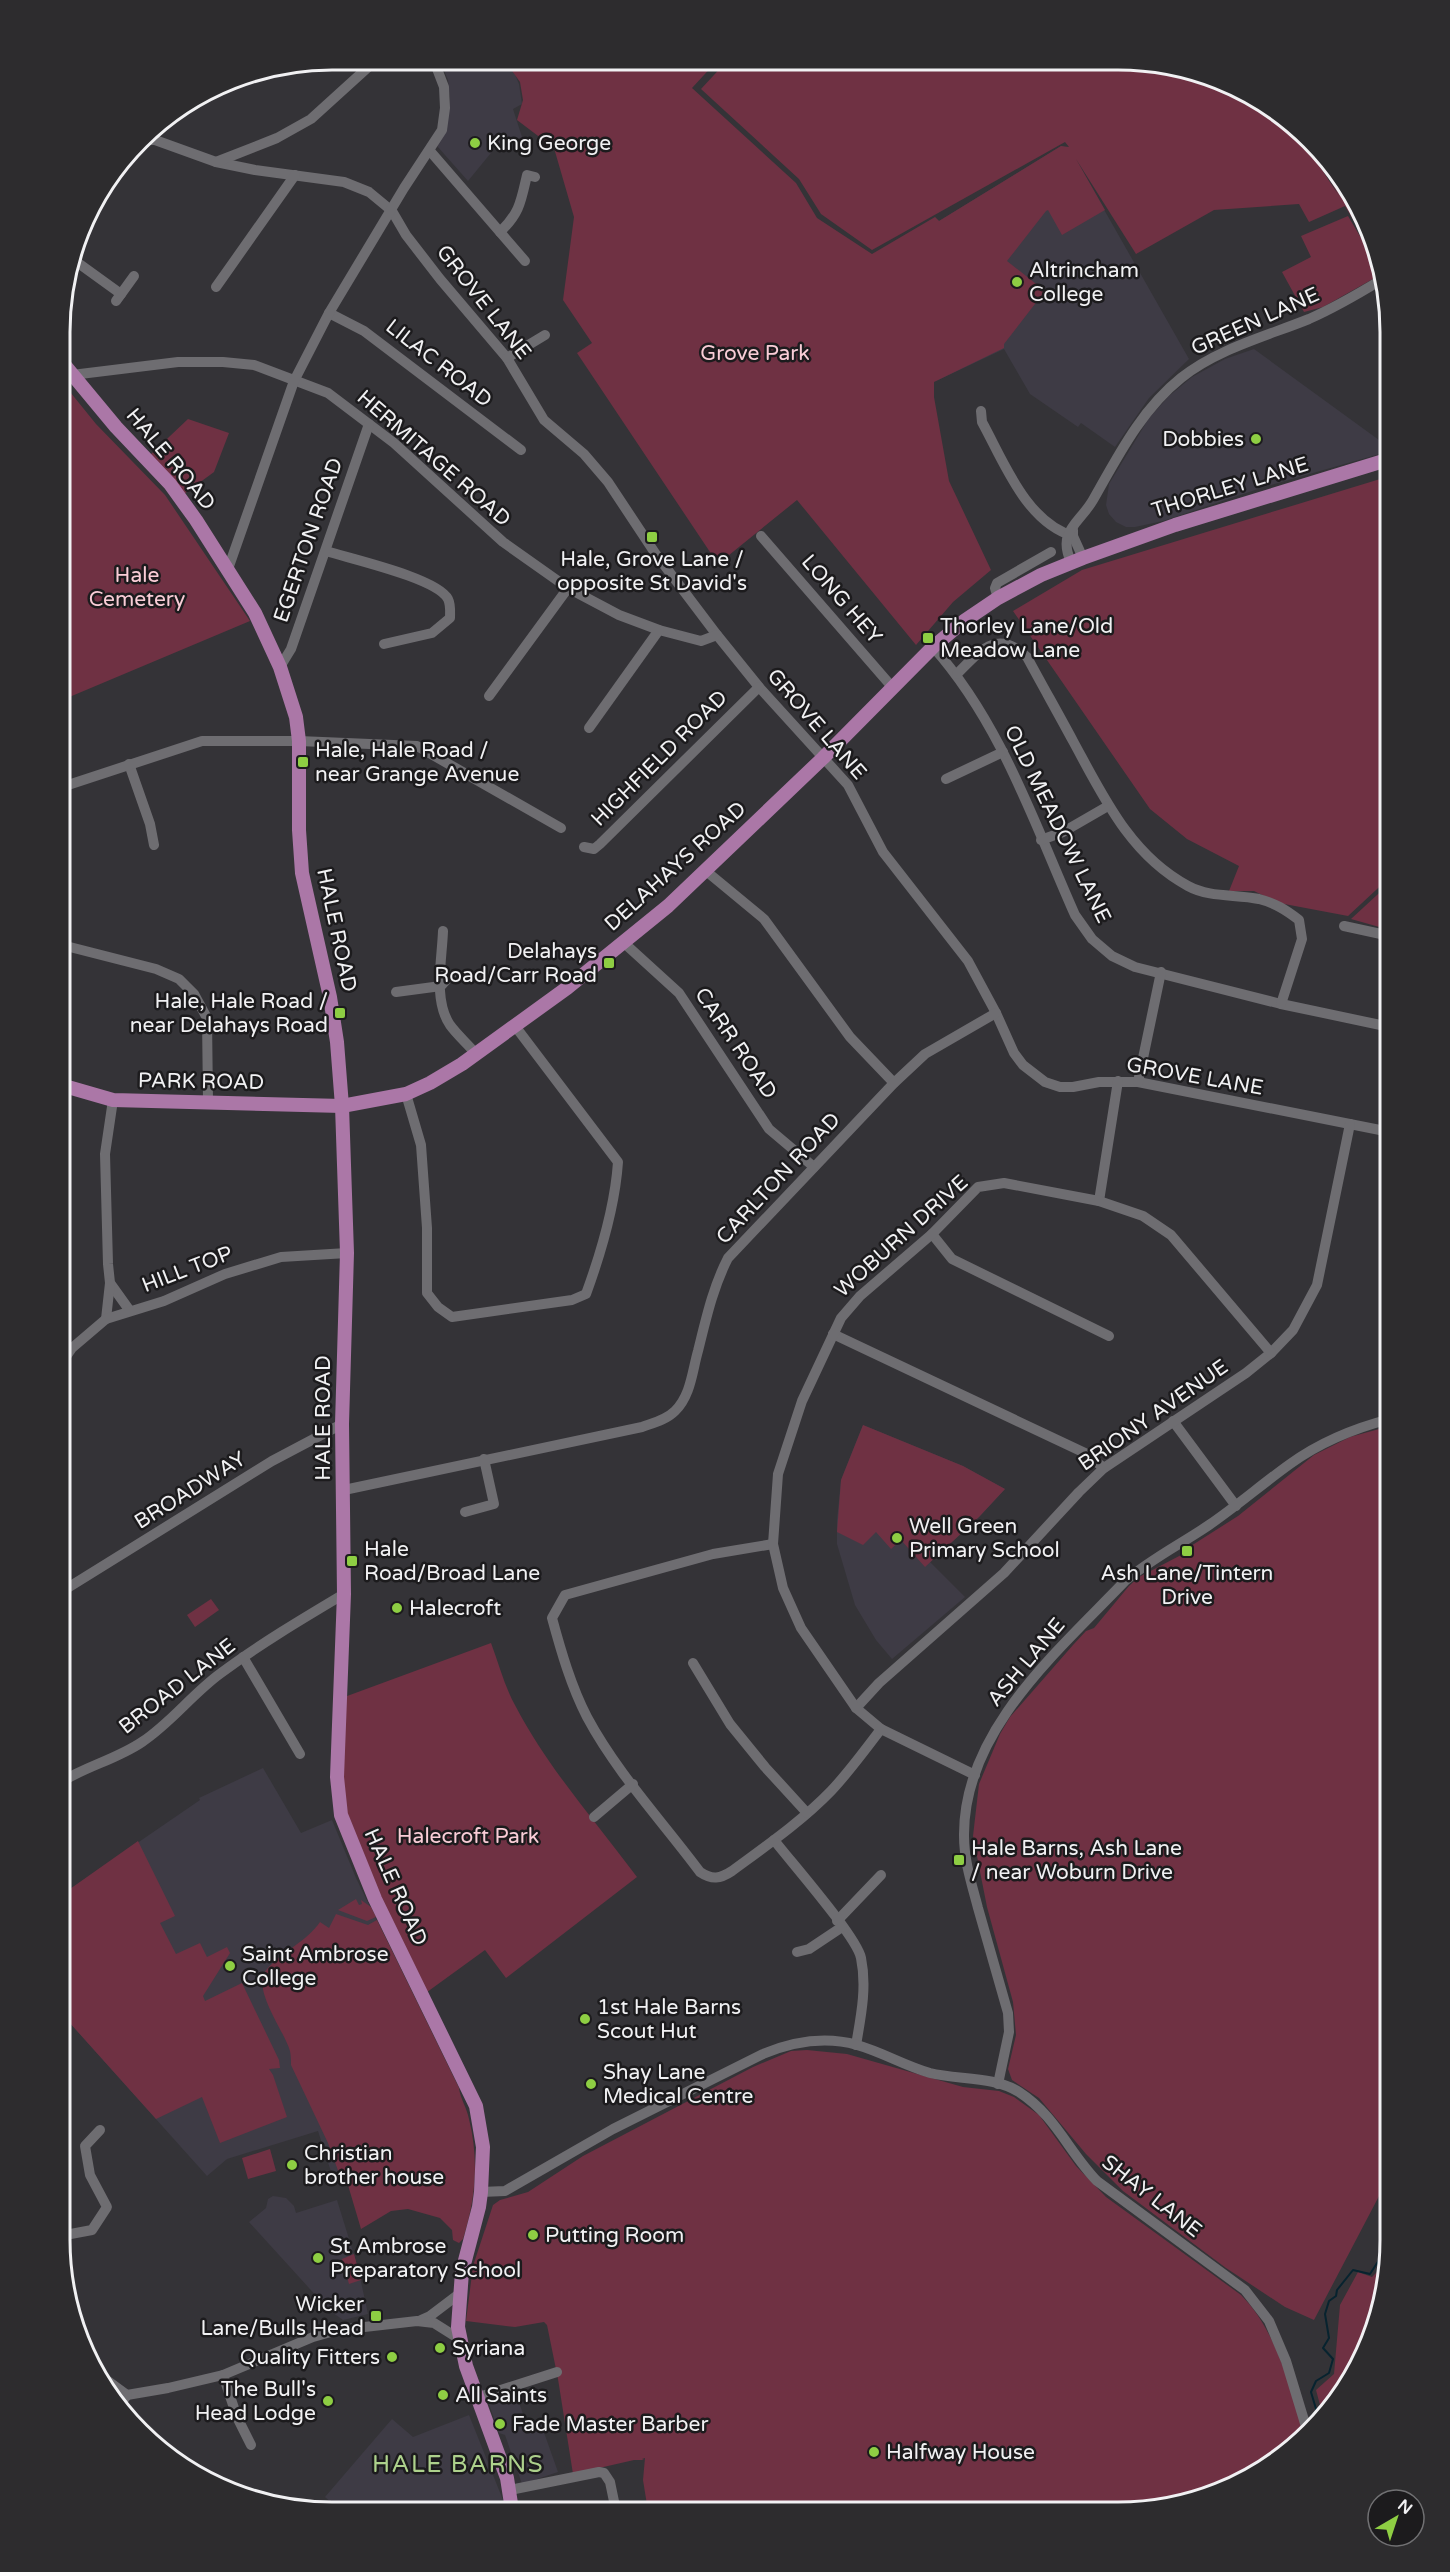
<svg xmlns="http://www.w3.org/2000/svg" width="1450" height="2572" viewBox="0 0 1450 2572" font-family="'Varela Round',sans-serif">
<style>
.built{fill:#3e3b45}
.green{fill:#6f3143}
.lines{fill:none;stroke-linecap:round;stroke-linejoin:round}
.stream{stroke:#07232f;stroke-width:2}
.minor{stroke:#6e6d71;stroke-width:10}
.major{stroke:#ab77a7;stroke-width:14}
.poi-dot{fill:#8ece43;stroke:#1c1b1d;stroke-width:2}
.labels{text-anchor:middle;stroke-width:5;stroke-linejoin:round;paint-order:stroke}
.poi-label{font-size:21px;fill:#f1f1f3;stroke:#1c1b1d;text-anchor:start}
.street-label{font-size:21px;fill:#f1f1f3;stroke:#1c1b1d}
.park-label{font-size:21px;fill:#facdd7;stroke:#1c1b1d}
.quarter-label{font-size:24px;letter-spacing:1.5px;fill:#add18c;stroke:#1c1b1d}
.rim{fill:none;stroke:#f1f1f3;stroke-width:3}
</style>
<rect width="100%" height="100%" fill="#343337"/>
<g class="built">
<path d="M440 61H503L514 72 519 84 522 104 513 109 522 137 495 148 468 181 437 146 446 129 450 98 448 80Z"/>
<path d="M1061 146 1069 148 1189 359 1149 398 1115 447 1081 423 1078 427 1030 394 1004 349 936 381 935 217 939 221Z"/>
<path d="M1254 349 1390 448V451L1267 486 1163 521 1135 527H1126L1116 522 1109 514 1106 505 1109 484 1149 418 1169 396 1192 377 1225 359Z"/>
<path d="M863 1425 963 1466 1005 1489 979 1517 930 1562 965 1597 892 1659 876 1640 855 1605 837 1544V1520L841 1480Z"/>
<path d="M263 1768 301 1833 332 1820 356 1878 459 2088 355 2206 345 2175 333 2178 318 2131 227 2159 207 2176 60 2012V1896L200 1800 199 1798Z"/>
<path d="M273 2196 286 2198 294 2206 296 2213 337 2200 358 2268 368 2314 343 2320 329 2310 249 2222 266 2208 268 2199Z"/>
<path d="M516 2394 528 2428 541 2424 558 2472 522 2484 505 2435 499 2433 489 2404Z"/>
<path d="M469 2415 507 2510H340L325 2497 392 2419 413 2437Z"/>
</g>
<g class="green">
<path d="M505 61 716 62 692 88 796 183 817 218 872 254 935 217 939 221 1061 146 1069 147 1065 142 872 250 821 214 799 179 701 89 726 62 1170 65 1238 88 1293 125 1339 196 1307 139 1344 181 1368 229 1361 233 1345 206 1309 222 1299 204 1214 210 1136 254 1076 159 1105 210 1062 235 1048 210 1046 211 1007 261 1045 291 1004 344V348L934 382V397L949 481 991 570 953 602 916 645 797 500 718 564 577 353 592 343 563 300 574 217 554 148 517 120 523 100 520 82Z"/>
<path d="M1348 216 1379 268 1380 275 1323 307 1304 312 1282 272 1311 257 1301 236Z"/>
<path d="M62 382 96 424 165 495 250 621 67 698 62 691Z"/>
<path d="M188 419 229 433 214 472 184 494 149 456Z"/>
<path d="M1390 476V877L1348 916 1279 903 1254 891H1229L1239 866 1187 839 1150 809 1013 611 1082 570Z"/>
<path d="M1390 883V930L1351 919Z"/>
<path d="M863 1425 963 1466 1005 1489 979 1517 925 1567 901 1540 891 1549 876 1532 863 1545 837 1532 841 1480Z"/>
<path d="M1390 1426 1389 2177 1314 2320 1285 2307 1226 2268 1123 2191 1086 2154 1039 2098 1012 2080 1008 2069 1016 2035 1013 2002 987 1907 973 1836 979 1784 1000 1734 1010 1717 1073 1645 1086 1631 1094 1628 1129 1586 1139 1577 1183 1554V1551L1238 1516 1314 1455 1350 1437Z"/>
<path d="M211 1599 219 1610 195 1627 187 1615Z"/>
<path d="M491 1643C499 1664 505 1688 516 1707 548 1768 596 1822 637 1877L506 1978 485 1950 423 1995 341 1815 339 1699Z"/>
<path d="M138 1841 175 1916 160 1923 176 1954 200 1943 207 1957 227 1947 230 1953 203 1996 205 2001 242 1983 279 2060 280 2068 269 2069 273 2075 287 2117 220 2143 202 2097 156 2119 60 2012V1896Z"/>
<path d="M356 1899 359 1905 362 1904 361 1900 371 1907 376 1917 367 1921 338 1910Z"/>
<path d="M336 1914 368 1925 377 1920 459 2088C460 2098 467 2108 469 2119 479 2160 476 2198 463 2239L459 2243 453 2240 452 2230 440 2218 408 2209 391 2211 361 2229 345 2175 340 2176 328 2143 291 2065C291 2061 291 2056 290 2051 284 2030 250 1987 267 1969 283 1951 306 1942 320 1922L329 1928Z"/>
<path d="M807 2050 847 2054 963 2087 999 2091 1014 2097 1039 2115 1076 2166 1106 2197 1241 2295C1276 2330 1290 2386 1304 2433L1269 2466 1206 2497 1118 2512 648 2511 643 2480 645 2458 642 2459 644 2460H634L573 2474 558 2379 547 2325 544 2322 515 2327 466 2321 473 2266 493 2205 500 2200 528 2192 583 2156 753 2067 791 2051Z"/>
<path d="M270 2149 276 2171 248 2179 242 2158Z"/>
<path d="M354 2254 361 2280 349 2284 342 2259Z"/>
<path d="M1389 2260 1369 2344 1334 2406 1323 2416 1316 2390 1334 2374 1340 2305 1358 2272 1372 2277Z"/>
</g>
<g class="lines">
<path class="stream" d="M1319 2419 1311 2392 1316 2381 1329 2373 1333 2359 1323 2348 1329 2338 1325 2314 1329 2301 1336 2296 1337 2290 1353 2270 1370 2274 1388 2246 1384 2231 1389 2232"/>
<g class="minor">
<path d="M143 140H155L216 162 255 170 344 182 369 192 392 211 406 235 440 279 507 358 544 420 584 454 608 482 655 553 717 635 759 687 848 785 883 852 968 961 996 1013 1014 1053 1023 1065 1045 1082 1060 1087H1073L1099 1082H1138L1390 1132"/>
<path d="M430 151 525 261"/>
<path d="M216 162 277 138 311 119 376 60"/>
<path d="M500 232C520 213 521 201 527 175L535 177"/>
<path d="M74 260 121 294"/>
<path d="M216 287 295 175"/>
<path d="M116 301 134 276"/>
<path d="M329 313 364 331 521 450"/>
<path d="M507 358 545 335"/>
<path d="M72 375 178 362H223L254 365 328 393 394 443 503 542 568 588 619 615 659 630 701 641 717 635"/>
<path d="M981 411 982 422C1004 462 1026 522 1073 536"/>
<path d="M1073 530V536L1083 558"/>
<path d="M761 536 893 688"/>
<path d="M326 551C351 559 437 578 448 599 451 605 450 612 450 618L432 633 384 644"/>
<path d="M1071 562C1057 531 1079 524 1093 500 1118 456 1141 410 1181 378 1217 349 1267 336 1309 319 1334 308 1358 294 1381 280"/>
<path d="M228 569 294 381 329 313 404 188 442 130 445 108 444 87 434 61"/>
<path d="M998 598 995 588 997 583 1051 552"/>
<path d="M933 647C1001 723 1034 823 1075 915L1092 939 1112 956 1135 967 1281 1004 1390 1027"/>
<path d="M280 667 291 649 369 424"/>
<path d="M957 674C980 651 997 628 1027 657 1042 685 1058 713 1073 741 1103 796 1130 855 1188 886 1210 898 1235 894 1259 899 1275 903 1286 910 1299 920L1302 939 1281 1004"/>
<path d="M489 696 568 588"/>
<path d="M589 728 659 630"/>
<path d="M129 764 150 824 154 845"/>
<path d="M946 779 1003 752"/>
<path d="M62 787 202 741H299L417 746 561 828"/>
<path d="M1041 840 1063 832 1108 806"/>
<path d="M584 847 594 849 600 844 759 687"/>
<path d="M706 871 764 919 850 1037 894 1083"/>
<path d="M1344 926 1390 936"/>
<path d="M443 931C442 960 433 1000 450 1025 458 1036 468 1044 476 1054"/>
<path d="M623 942 679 993 769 1129 814 1167"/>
<path d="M62 945 156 969 179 979 194 994 207 1018 208 1101"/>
<path d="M396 992 441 986 451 975"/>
<path d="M1138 1082 1161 972"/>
<path d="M406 1094 421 1145 427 1228V1293L438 1307 452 1317 572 1300 586 1294C601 1253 615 1206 618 1162L515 1026"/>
<path d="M113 1100 105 1154 108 1264 110 1283 130 1311"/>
<path d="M1099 1201 1118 1081"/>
<path d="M932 1234 952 1259 1109 1336"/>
<path d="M106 1319 110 1283"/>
<path d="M833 1334 1085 1453 1104 1468"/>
<path d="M61 1364 72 1348 106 1319 164 1301 225 1274 281 1257 347 1253"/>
<path d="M1173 1421 1236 1506"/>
<path d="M344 1490 642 1427C653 1423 666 1420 675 1411 691 1395 692 1372 698 1351 706 1319 713 1287 728 1258L894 1083 925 1054 996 1013"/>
<path d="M465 1512 494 1504 484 1459"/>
<path d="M773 1544 713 1554 565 1595 552 1618C561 1651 571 1686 587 1717 617 1773 662 1821 700 1872 712 1880 720 1879 732 1871 766 1846 802 1821 831 1791 849 1772 865 1750 881 1729"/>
<path d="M61 1592 272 1461 342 1424"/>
<path d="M243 1657 300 1754"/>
<path d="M693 1663 730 1724 765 1767 807 1813"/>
<path d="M856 1708 879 1683 1004 1573 1079 1492 1104 1468 1246 1373 1271 1353 1293 1330 1317 1285 1350 1124"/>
<path d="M975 1775 881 1729 856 1708 801 1628 783 1588 773 1544 778 1474 802 1401 841 1318 860 1296 932 1234 978 1187 1004 1183 1099 1201 1143 1216 1171 1235 1271 1353"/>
<path d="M61 1782C87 1766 117 1759 142 1742 172 1722 192 1694 221 1673 260 1644 302 1619 344 1594"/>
<path d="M594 1817 633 1784"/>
<path d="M774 1840C791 1862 857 1937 861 1958 867 1987 861 2016 856 2045"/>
<path d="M837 1921 881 1875"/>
<path d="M797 1952 809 1949 842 1927"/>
<path d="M998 2084 1009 2032 1008 2013C998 1978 988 1943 978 1908 972 1885 964 1861 964 1836 963 1731 1058 1651 1125 1581 1151 1559 1181 1544 1209 1525 1237 1506 1262 1484 1290 1464 1319 1443 1355 1428 1390 1419"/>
<path d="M481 2192 505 2191 613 2129 763 2054C792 2042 825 2036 857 2045 882 2052 905 2066 930 2073 958 2080 994 2076 1019 2092 1056 2116 1068 2151 1097 2181L1245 2290 1269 2321 1286 2361 1307 2430"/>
<path d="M60 2236 92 2230 107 2207 90 2175 85 2146 100 2130"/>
<path d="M421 2320 430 2316 459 2294"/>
<path d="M97 2373 127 2395"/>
<path d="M223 2375 237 2417 251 2445"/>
<path d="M127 2395 168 2388 223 2375 313 2337 338 2330 417 2321 434 2323 461 2340"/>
<path d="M479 2397 557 2372"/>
<path d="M119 2406 127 2395"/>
<path d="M510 2490 599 2472 604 2473 610 2482 616 2511"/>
</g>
<g class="major">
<path d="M62 362 116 427 170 484 196 520 255 613 280 667 296 717 299 741V830L302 873 330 997 337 1042 342 1106 347 1253 342 1424 344 1594 337 1777 341 1815 375 1899 476 2106 483 2147 481 2192 479 2207 462 2272 458 2327 466 2366 507 2478 512 2510"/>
<path d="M61 1085 113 1100 342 1106 406 1094 430 1083 462 1064 567 988 668 906 823 758 933 647 964 621 998 598 1041 575 1083 558 1175 525 1390 459"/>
</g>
</g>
<g class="poi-dot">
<circle cx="475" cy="143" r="6"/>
<circle cx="1017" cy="282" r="6"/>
<circle cx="1256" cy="439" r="6"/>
<rect x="646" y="531" width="12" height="12" rx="3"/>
<rect x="922" y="632" width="12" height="12" rx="3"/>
<rect x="297" y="756" width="12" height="12" rx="3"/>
<rect x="603" y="957" width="12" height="12" rx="3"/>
<rect x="334" y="1007" width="12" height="12" rx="3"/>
<circle cx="897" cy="1538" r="6"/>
<rect x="1181" y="1545" width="12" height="12" rx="3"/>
<rect x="346" y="1555" width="12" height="12" rx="3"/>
<circle cx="397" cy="1608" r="6"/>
<rect x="953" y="1854" width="12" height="12" rx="3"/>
<circle cx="230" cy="1966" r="6"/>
<circle cx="585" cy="2019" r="6"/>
<circle cx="591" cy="2084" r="6"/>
<circle cx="292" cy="2165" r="6"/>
<circle cx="533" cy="2235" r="6"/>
<circle cx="318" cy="2258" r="6"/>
<rect x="370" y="2310" width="12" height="12" rx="3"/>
<circle cx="440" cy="2348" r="6"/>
<circle cx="392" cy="2357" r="6"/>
<circle cx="443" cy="2395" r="6"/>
<circle cx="328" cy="2401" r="6"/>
<circle cx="500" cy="2424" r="6"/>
<circle cx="874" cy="2452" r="6"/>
</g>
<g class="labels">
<g class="poi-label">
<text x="487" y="150">King George</text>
<text x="1029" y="277">Altrincham<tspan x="1029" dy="24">College</tspan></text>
<text x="1244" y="446" text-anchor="end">Dobbies</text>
<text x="652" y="566" text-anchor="middle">Hale, Grove Lane /<tspan x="652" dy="24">opposite St David's</tspan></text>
<text x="940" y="633">Thorley Lane/Old<tspan x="940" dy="24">Meadow Lane</tspan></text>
<text x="315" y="757">Hale, Hale Road /<tspan x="315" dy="24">near Grange Avenue</tspan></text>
<text x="597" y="958" text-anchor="end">Delahays<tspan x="597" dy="24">Road/Carr Road</tspan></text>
<text x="328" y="1008" text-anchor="end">Hale, Hale Road /<tspan x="328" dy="24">near Delahays Road</tspan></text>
<text x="909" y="1533">Well Green<tspan x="909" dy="24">Primary School</tspan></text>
<text x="364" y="1556">Hale<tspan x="364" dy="24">Road/Broad Lane</tspan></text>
<text x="1187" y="1580" text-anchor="middle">Ash Lane/Tintern<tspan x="1187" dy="24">Drive</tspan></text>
<text x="409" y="1615">Halecroft</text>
<text x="971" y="1855">Hale Barns, Ash Lane<tspan x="971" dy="24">/ near Woburn Drive</tspan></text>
<text x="242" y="1961">Saint Ambrose<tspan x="242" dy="24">College</tspan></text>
<text x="597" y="2014">1st Hale Barns<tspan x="597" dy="24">Scout Hut</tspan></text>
<text x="603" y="2079">Shay Lane<tspan x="603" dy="24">Medical Centre</tspan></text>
<text x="304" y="2160">Christian<tspan x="304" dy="24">brother house</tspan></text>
<text x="545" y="2242">Putting Room</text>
<text x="330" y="2253">St Ambrose<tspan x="330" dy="24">Preparatory School</tspan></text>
<text x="364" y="2311" text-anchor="end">Wicker<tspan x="364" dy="24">Lane/Bulls Head</tspan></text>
<text x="452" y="2355">Syriana</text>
<text x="380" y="2364" text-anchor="end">Quality Fitters</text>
<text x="316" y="2396" text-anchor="end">The Bull's<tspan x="316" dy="24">Head Lodge</tspan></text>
<text x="455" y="2402">All Saints</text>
<text x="512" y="2431">Fade Master Barber</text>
<text x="886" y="2459">Halfway House</text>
</g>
<g class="street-label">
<text transform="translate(484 302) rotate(52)" y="7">GROVE LANE</text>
<text transform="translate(1255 321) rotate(-24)" y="7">GREEN LANE</text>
<text transform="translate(439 363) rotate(38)" y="7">LILAC ROAD</text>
<text transform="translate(434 458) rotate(41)" y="7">HERMITAGE ROAD</text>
<text transform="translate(171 459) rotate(50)" y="7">HALE ROAD</text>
<text transform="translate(1230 487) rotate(-17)" y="7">THORLEY LANE</text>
<text transform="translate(308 540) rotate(-71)" y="7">EGERTON ROAD</text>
<text transform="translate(842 599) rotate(49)" y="7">LONG HEY</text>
<text transform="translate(817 724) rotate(49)" y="7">GROVE LANE</text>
<text transform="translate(659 758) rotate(-45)" y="7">HIGHFIELD ROAD</text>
<text transform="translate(1058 824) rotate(64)" y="7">OLD MEADOW LANE</text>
<text transform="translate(675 866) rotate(-42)" y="7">DELAHAYS ROAD</text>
<text transform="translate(337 930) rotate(78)" y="7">HALE ROAD</text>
<text transform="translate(736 1043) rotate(56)" y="7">CARR ROAD</text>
<text transform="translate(1195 1076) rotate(10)" y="7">GROVE LANE</text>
<text transform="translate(201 1081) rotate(1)" y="7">PARK ROAD</text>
<text transform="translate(778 1178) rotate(-47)" y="7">CARLTON ROAD</text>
<text transform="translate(901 1236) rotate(-42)" y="7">WOBURN DRIVE</text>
<text transform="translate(187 1269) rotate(-21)" y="7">HILL TOP</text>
<text transform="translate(1153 1415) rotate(-35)" y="7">BRIONY AVENUE</text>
<text transform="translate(323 1418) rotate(-90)" y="7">HALE ROAD</text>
<text transform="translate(190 1490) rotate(-32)" y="7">BROADWAY</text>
<text transform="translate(1026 1662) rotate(-50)" y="7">ASH LANE</text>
<text transform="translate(177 1686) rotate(-38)" y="7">BROAD LANE</text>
<text transform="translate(396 1887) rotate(66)" y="7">HALE ROAD</text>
<text transform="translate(1152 2196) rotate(38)" y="7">SHAY LANE</text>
</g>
<g class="park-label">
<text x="755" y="360">Grove Park</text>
<text x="137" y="582">Hale<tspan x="137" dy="24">Cemetery</tspan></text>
<text x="468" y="1843">Halecroft Park</text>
</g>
<g class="quarter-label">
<text x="458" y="2472">HALE BARNS</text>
</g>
</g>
<path d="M0 0H1450V2572H0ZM332 70H1118A262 262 0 0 1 1380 332V2240A262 262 0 0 1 1118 2502H332A262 262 0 0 1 70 2240V332A262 262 0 0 1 332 70Z" fill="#2d2c2e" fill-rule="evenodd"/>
<path class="rim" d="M332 70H1118A262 262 0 0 1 1380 332V2240A262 262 0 0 1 1118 2502H332A262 262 0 0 1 70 2240V332A262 262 0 0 1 332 70Z"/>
<g transform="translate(1396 2518) rotate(39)"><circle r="28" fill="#1c1b1d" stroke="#717173" stroke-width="1.5"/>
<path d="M0-4.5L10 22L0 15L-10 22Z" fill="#8ece43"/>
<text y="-9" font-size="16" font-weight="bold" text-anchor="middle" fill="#f1f1f3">N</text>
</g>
</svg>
